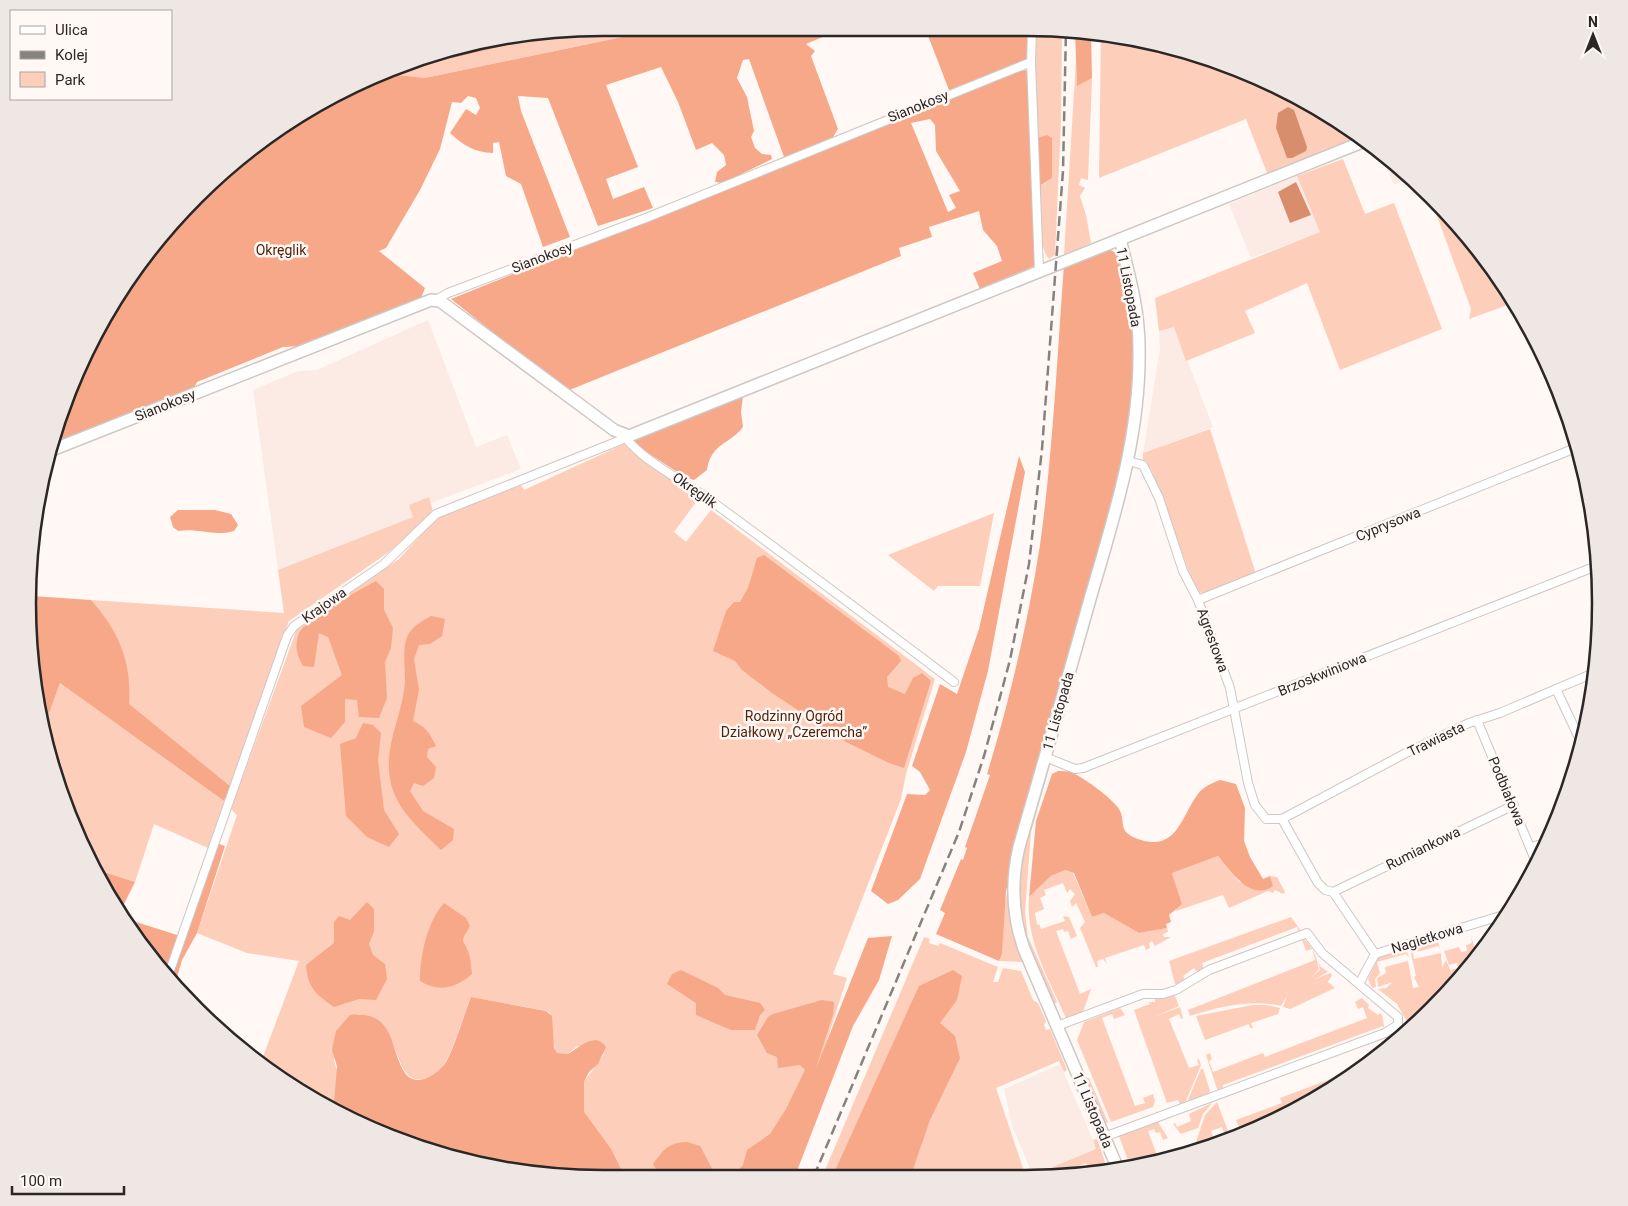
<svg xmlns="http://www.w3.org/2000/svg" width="1628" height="1206" viewBox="0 0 1628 1206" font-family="Roboto,sans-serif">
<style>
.built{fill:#fbebe4}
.green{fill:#fdceba}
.forest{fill:#f6a888;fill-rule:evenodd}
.water{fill:#d88d6d}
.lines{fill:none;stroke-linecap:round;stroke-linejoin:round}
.street-casing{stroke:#cfc7c4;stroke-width:10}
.secondary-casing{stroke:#cfc7c4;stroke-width:14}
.street{stroke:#fff;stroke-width:8}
.secondary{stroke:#fff;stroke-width:11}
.rail{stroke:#868280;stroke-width:2.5;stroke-dasharray:10 5;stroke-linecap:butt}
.labels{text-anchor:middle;stroke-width:5;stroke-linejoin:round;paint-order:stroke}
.street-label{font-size:14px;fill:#2a2726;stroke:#fff8f5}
.park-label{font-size:14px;fill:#4f1f08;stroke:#fff8f5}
.rim{fill:none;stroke:#2a2726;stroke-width:2.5}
</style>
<rect width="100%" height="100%" fill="#fff8f5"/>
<g class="built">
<path d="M1382 155 1410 178 1394 185Z"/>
<path d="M1297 176 1321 232 1251 258 1229 204Z"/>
<path d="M428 320 476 447 507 435 521 469 431 503 429 497 413 517 278 570 253 390 298 371 317 370Z"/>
<path d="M1174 326 1213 427 1143 453 1160 349 1159 331Z"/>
<path d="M1060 1064 1099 1154 1055 1174H1032L1012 1126 1004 1089Z"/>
</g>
<g class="green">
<path d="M603 28H666L425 78 389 74 415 63 424 65 558 33Z"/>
<path d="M1032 29H1062L1061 121 1055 255 1049 259C1038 249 1041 201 1040 186L1052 178 1031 140Z"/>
<path d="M1101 35 1174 47 1245 71 1345 125 1352 139 1267 173 1246 119 1099 178Z"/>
<path d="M1076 61 1077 85 1092 78 1088 180 1081 178 1079 185 1085 188 1080 196 1086 215 1091 243 1064 255Z"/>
<path d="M1343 159 1365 214 1394 203 1442 329 1340 370 1307 283 1245 311 1255 333 1186 361 1174 327 1159 331 1155 298 1320 232 1297 176Z"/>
<path d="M1429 194 1482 253 1513 303 1469 319 1471 309Z"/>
<path d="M1210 429 1255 571 1251 575 1205 594 1196 591 1151 469 1143 462V453Z"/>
<path d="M624 444 699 498 674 532 686 542 711 510 935 679 906 774 901 799 833 974 847 978 809 1096 776 1176 625 1177 584 1113V1082L604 1054 577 1046 568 1054 557 1053C552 1046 552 1023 550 1013L547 1011 471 997C462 1016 451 1066 433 1077 430 1078 425 1078 422 1079 391 1084 404 1018 357 1014L334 1060 337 1072 334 1101 347 1115 316 1102 261 1062 299 961 247 953 197 933 237 815 231 809 298 626 399 559 436 518 521 485 524 490Z"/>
<path d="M429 497 433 512 389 552 289 621 230 786 128 704C132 665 118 630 91 600L284 613 278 570 413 517 409 505Z"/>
<path d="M994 513 980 586H938L934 591 888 555Z"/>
<path d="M60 683 224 801 208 848 154 824 135 882 98 870 71 823 43 730Z"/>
<path d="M1050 765 1031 832 1025 912 1028 937 1057 1002 1054 1004C1044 980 1031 955 1025 929 1010 873 1032 820 1048 766Z"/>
<path d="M1218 856 1239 882 1273 886 1270 876 1277 877 1285 892 1283 894 1275 890 1273 893 1268 891 1229 908 1223 895 1176 911 1175 908 1182 904 1172 873Z"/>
<path d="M1065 870 1073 873 1092 917 1104 913 1139 933 1167 928 1168 932 1163 934 1164 937H1171L1155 946 1152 941 1149 943 1150 948 1146 950 1144 945 1105 958 1107 964 1103 959 1097 961 1098 967H1096L1080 928 1085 922 1076 903 1072 907 1070 901 1075 894 1070 889 1067 893 1063 883 1044 890 1046 895 1040 898 1044 909 1035 913 1037 925 1039 924 1041 929 1065 921 1063 916 1069 917 1077 936 1071 939 1068 931 1064 932 1063 929 1056 931 1080 994 1091 989 1083 1012 1068 1018H1066C1049 979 1025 940 1029 897L1051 876Z"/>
<path d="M1009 886 1013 931 1023 962 999 961 1002 954 1004 906Z"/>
<path d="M1291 917 1301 931 1299 932 1297 927 1292 929 1202 963 1204 969 1199 974 1194 968 1183 976 1186 981 1182 985 1175 984 1169 961Z"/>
<path d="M1471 936 1477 956 1468 964 1469 967 1457 983 1410 1027 1397 1004 1378 989 1386 988 1393 982 1378 987 1377 978 1386 973 1385 967 1408 961 1413 988 1419 987 1414 977 1416 976 1410 949 1438 941 1440 949 1438 946 1413 953 1414 959 1441 953 1442 968 1446 960 1452 974 1451 970 1458 968 1457 963 1449 965 1444 951 1459 947 1461 952 1467 951 1466 945 1472 943Z"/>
<path d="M924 937 930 939 929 943 938 946 940 943 998 967 993 982H998L1003 968 1021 971 1033 1000 1038 1003 1046 1021 1044 1025 1046 1030 1050 1029 1067 1070 1064 1072 1059 1061 996 1088 1025 1174 823 1175Z"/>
<path d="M1302 940H1305C1313 948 1317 958 1319 969L1312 977 1320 970 1318 959 1320 966 1328 972 1313 980 1330 973 1332 975 1328 982 1335 988 1290 1009 1283 1007 1287 996 1281 1006C1252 999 1218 1007 1190 1016L1188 1010 1315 960 1312 949 1306 951Z"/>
<path d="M1403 950 1407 952 1409 957 1406 954 1377 962 1380 973 1375 979 1376 987 1372 988 1368 979 1378 958Z"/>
<path d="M1175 996 1179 1006 1154 1017 1180 1007 1183 1018 1181 1019 1179 1014 1169 1019 1189 1068 1199 1065 1197 1060 1199 1059 1201 1065 1185 1103 1180 1105 1178 1100 1167 1103 1134 1010 1150 1004 1149 1002H1155V999Z"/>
<path d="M1362 998 1369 1005 1368 1008 1378 1015 1380 1013 1382 1015 1385 1031 1383 1026 1223 1085 1222 1091 1217 1089 1206 1055 1210 1053 1212 1059 1209 1061 1213 1072 1263 1053 1265 1057 1367 1018 1363 1007 1358 1009 1355 1002Z"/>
<path d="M1253 1005H1266L1280 1008 1278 1014 1251 1023 1253 1028H1250L1249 1024 1205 1040 1196 1016Z"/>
<path d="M1120 1008 1125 1015 1114 1019 1112 1014 1102 1018 1135 1106 1145 1103 1143 1098 1153 1094 1155 1101 1153 1107 1111 1122 1077 1040 1084 1022Z"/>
<path d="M1201 1069H1203L1210 1091 1208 1094 1187 1102Z"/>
<path d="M1357 1069 1264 1124 1241 1132 1236 1120 1282 1103 1280 1098Z"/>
<path d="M1085 1078H1089L1108 1122 1105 1124Z"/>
<path d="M1217 1102 1228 1131 1224 1133 1222 1127 1211 1131 1215 1143 1194 1148 1205 1115Z"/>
<path d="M1212 1103 1203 1114 1198 1128 1181 1134 1173 1124 1175 1123 1177 1127 1191 1121 1189 1114Z"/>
<path d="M1158 1122 1168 1138 1163 1140 1160 1132 1156 1133 1154 1129 1148 1131 1158 1158 1130 1166 1119 1136Z"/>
<path d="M1097 1139 1106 1165 1092 1172 1086 1163 1064 1174H1050L1048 1169 1096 1149 1093 1140Z"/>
</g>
<g class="forest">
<path d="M666 28H844L806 44 815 51 811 56 838 129 833 137 784 157 749 59 743 60 737 78 747 97 754 131 751 137 755 148 762 154 771 155 772 159 723 183 715 182 717 172 726 165 724 155 712 143 696 150 678 102 661 67 606 85 638 167 606 179 613 199 644 187 653 208 598 226 548 98 518 96 521 111 570 237 543 247 521 184 506 176 499 142 493 143V153C474 152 464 146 450 133L466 109 476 115 480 108 476 98 468 96 461 103 452 102 440 149 420 190 386 248 379 251 425 288 421 298 301 346 283 347 197 382 194 388 55 443 87 348 171 223 224 170 315 105 389 74 425 78Z"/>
<path d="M925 28 1032 29 1031 58 949 90Z"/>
<path d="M1075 31 1091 33 1092 78 1077 86Z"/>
<path d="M558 33 424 65 415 63 454 47Z"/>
<path d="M1031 70V140L1047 135 1052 138V178L1041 185V196L1034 201V266L980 289 973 273 1002 261 997 246 983 230 979 211 929 227 932 237 899 248 901 256 567 391 451 299 1016 71ZM930 119 935 125 936 151 960 191 949 195 956 208 948 212 911 123Z"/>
<path d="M1106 249 1113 251 1117 255 1124 281 1134 344V387L1120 477 1006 891 1002 954 999 961 936 934 945 913 940 910 961 859 963 860 967 848 965 847 990 775 987 774C1010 699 1028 622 1040 545 1053 452 1057 358 1064 265Z"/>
<path d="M743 396 741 412 743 427C729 445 711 443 707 470L694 480 685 477 634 444V438Z"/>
<path d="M1019 456 1025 472 988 671 966 752 920 879 898 900 888 904 871 891 907 794 925 795 930 790 920 772 912 766 940 684 957 694 979 629Z"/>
<path d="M178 510H215L231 514 238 525 234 531C212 537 200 528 178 531L173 527 170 517Z"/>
<path d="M764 555 899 656 901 661 887 677 888 687 905 694 913 678 922 673 931 681 904 768 889 763 846 742 772 693 742 670 735 661 713 651 726 611 734 602H740L748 588 757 558Z"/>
<path d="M376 581 384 589V610L393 628 391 648 385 662 387 698 379 718 359 717 357 700 345 699V722L331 738 304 727 301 706 342 675 328 637 319 633 314 667 303 666C297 655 294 646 299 633 306 619 361 589 376 581Z"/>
<path d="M32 596 91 600C119 631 132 663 129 704L230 786 224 801 60 683 43 730C30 687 29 640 32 596Z"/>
<path d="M431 616 445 619 442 636 430 644 419 645 414 659 419 690 413 721C427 728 429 732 436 746L428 749 427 757 436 767 434 778 423 786 414 783 410 791 423 811 454 829 453 840 441 850C421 830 395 809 390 779 384 744 403 715 405 681 405 668 402 646 408 635 413 626 422 621 431 616Z"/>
<path d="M363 723 373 725 381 733 378 760 384 810 399 834 389 847 367 837 346 816 340 744 356 738Z"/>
<path d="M1058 771C1062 771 1067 771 1070 772 1081 775 1113 799 1119 809 1127 822 1115 832 1141 840 1178 851 1182 814 1198 794 1203 787 1212 783 1220 780L1236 784 1245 808 1244 841 1250 857 1263 879 1270 876 1273 886C1250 902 1231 871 1218 856L1172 873 1182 904 1169 915 1171 922 1166 924 1167 928 1139 933 1104 913 1092 917 1074 873 1065 870 1051 876 1029 897 1036 821 1052 774Z"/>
<path d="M216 843 225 846 197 933 182 960 175 984 169 977Z"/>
<path d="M98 870 135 882 121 910Z"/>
<path d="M367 902 374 909V931L369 944 373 955 385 964 387 979 376 1000 359 999 334 1007C316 994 308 989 306 965L334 943V922L339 916 350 920Z"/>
<path d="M444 903 466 918 470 926C458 946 464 937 469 954 471 961 471 968 472 974 456 988 439 993 420 981 420 956 427 922 444 903Z"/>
<path d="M127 919 180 936 167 975 146 953Z"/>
<path d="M892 936 879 980 853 1026 795 1176H733L743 1165 747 1150 770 1134 786 1109 805 1070 800 1065 778 1068 777 1057 767 1053 757 1035 768 1017 773 1014 822 1000 834 1002 833 1015 815 1071 868 938Z"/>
<path d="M681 970 718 988 725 995 760 1003 765 1010 760 1015 755 1030H731L696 1015V1003L667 984 672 974Z"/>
<path d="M953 970 962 976 957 1000 940 1023 955 1036 960 1058 930 1120 911 1175H833L919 986Z"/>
<path d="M471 997 546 1011 552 1016 554 1048 557 1053 568 1054C579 1048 595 1031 606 1047L598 1064 589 1072 584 1082V1112L611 1149 625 1177H565L454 1159 362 1121 361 1116 355 1118 347 1115 334 1101 337 1066 332 1050 334 1040 336 1031 350 1015C396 1010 389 1049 405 1073 416 1089 439 1074 446 1062 456 1044 463 1017 471 997Z"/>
<path d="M687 1142 700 1146 716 1176 661 1177 653 1164C664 1149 668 1143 687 1142Z"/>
</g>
<g class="water">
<path d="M1288 107 1294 110 1307 147 1306 151 1292 158H1287L1276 128 1278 113Z"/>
<path d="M1296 182 1311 215 1290 223 1278 192Z"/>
</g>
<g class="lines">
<defs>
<g id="street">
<path d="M1032 29 1031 62 1039 271"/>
<path d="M436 300 448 293 646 218 1031 62"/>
<path d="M1128 461 1143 465 1159 498 1183 571 1198 600 1230 688 1248 783 1255 805 1266 819H1282L1406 753 1469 723 1500 713 1596 672"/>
<path d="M1198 600 1578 447"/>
<path d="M1556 689 1581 742"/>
<path d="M1477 720 1536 862"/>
<path d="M1045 757 1075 769 1083 768 1599 565"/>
<path d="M1282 819 1318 883 1325 890 1333 892 1375 954 1359 984"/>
<path d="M1531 847 1545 843"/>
<path d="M1333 892 1514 805"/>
<path d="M1375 954 1507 914"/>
<path d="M168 976 287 636 294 626 384 564 436 514 621 440 625 437C643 461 682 480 707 498 790 558 872 620 954 682"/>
<path d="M1057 1026 1143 994H1163L1176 990 1209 970 1307 933 1322 953 1398 1017V1025L1385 1033 1104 1137"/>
</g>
<g id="secondary">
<path d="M52 450 431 300 440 301 448 307 614 430 629 436 1365 141"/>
<path d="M1118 1169 1024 949C1012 915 1011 881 1019 847 1043 764 1067 682 1090 599 1114 517 1141 434 1139 347 1139 310 1129 275 1120 239"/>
</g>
</defs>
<use href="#street" class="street-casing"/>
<use href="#secondary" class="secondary-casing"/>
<use href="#street" class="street"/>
<use href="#secondary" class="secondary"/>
<path class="rail" d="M814 1176 959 832 984 756 1010 660 1029 564 1042 449 1063 171 1066 29"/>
</g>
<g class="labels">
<g class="street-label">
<text transform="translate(918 106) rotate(-22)" y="5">Sianokosy</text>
<text transform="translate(542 257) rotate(-21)" y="5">Sianokosy</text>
<text transform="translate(1129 287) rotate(79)" y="5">11 Listopada</text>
<text transform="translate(165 405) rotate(-22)" y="5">Sianokosy</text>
<text transform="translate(695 490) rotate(35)" y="5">Okręglik</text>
<text transform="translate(1388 524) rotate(-22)" y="5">Cyprysowa</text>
<text transform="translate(324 605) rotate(-35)" y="5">Krajowa</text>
<text transform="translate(1213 640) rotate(70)" y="5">Agrestowa</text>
<text transform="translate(1322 674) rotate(-22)" y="5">Brzoskwiniowa</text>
<text transform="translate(1058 711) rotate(-74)" y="5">11 Listopada</text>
<text transform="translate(1436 739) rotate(-26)" y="5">Trawiasta</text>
<text transform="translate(1507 791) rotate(67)" y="5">Podbiałowa</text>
<text transform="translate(1423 848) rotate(-26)" y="5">Rumiankowa</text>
<text transform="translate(1427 938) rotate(-17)" y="5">Nagietkowa</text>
<text transform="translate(1093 1110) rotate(67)" y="5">11 Listopada</text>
</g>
<g class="park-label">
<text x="281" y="255">Okręglik</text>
<text x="794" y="721">Rodzinny Ogród<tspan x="794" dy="16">Działkowy „Czeremcha”</tspan></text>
</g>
</g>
<path d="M0 0H1628V1206H0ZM603 36H1025A567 567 0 0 1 1592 603V603A567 567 0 0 1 1025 1170H603A567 567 0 0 1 36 603V603A567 567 0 0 1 603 36Z" fill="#eee7e4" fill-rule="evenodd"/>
<path class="rim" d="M603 36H1025A567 567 0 0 1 1592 603V603A567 567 0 0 1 1025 1170H603A567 567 0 0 1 36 603V603A567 567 0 0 1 603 36Z"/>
<rect x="10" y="10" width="162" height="90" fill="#fff8f5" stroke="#aaa4a2"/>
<rect x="20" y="26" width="25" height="8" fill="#ffffff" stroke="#aaa4a2"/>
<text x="55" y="35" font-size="15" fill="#2a2726">Ulica</text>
<rect x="20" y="51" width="25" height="8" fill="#868280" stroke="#aaa4a2"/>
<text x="55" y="60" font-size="15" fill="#2a2726">Kolej</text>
<rect x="20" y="72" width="25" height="15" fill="#fdceba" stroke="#aaa4a2"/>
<text x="55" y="85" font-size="15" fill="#2a2726">Park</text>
<g transform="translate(1593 35)" stroke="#fff8f5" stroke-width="4" paint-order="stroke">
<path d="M0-4L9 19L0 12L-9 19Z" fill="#2a2726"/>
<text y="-8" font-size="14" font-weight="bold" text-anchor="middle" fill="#2a2726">N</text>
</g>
<path d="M12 1186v8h112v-8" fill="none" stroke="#2a2726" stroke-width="2.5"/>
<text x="20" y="1186" font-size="15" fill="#2a2726" stroke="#fff8f5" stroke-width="4" paint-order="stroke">100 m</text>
</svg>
